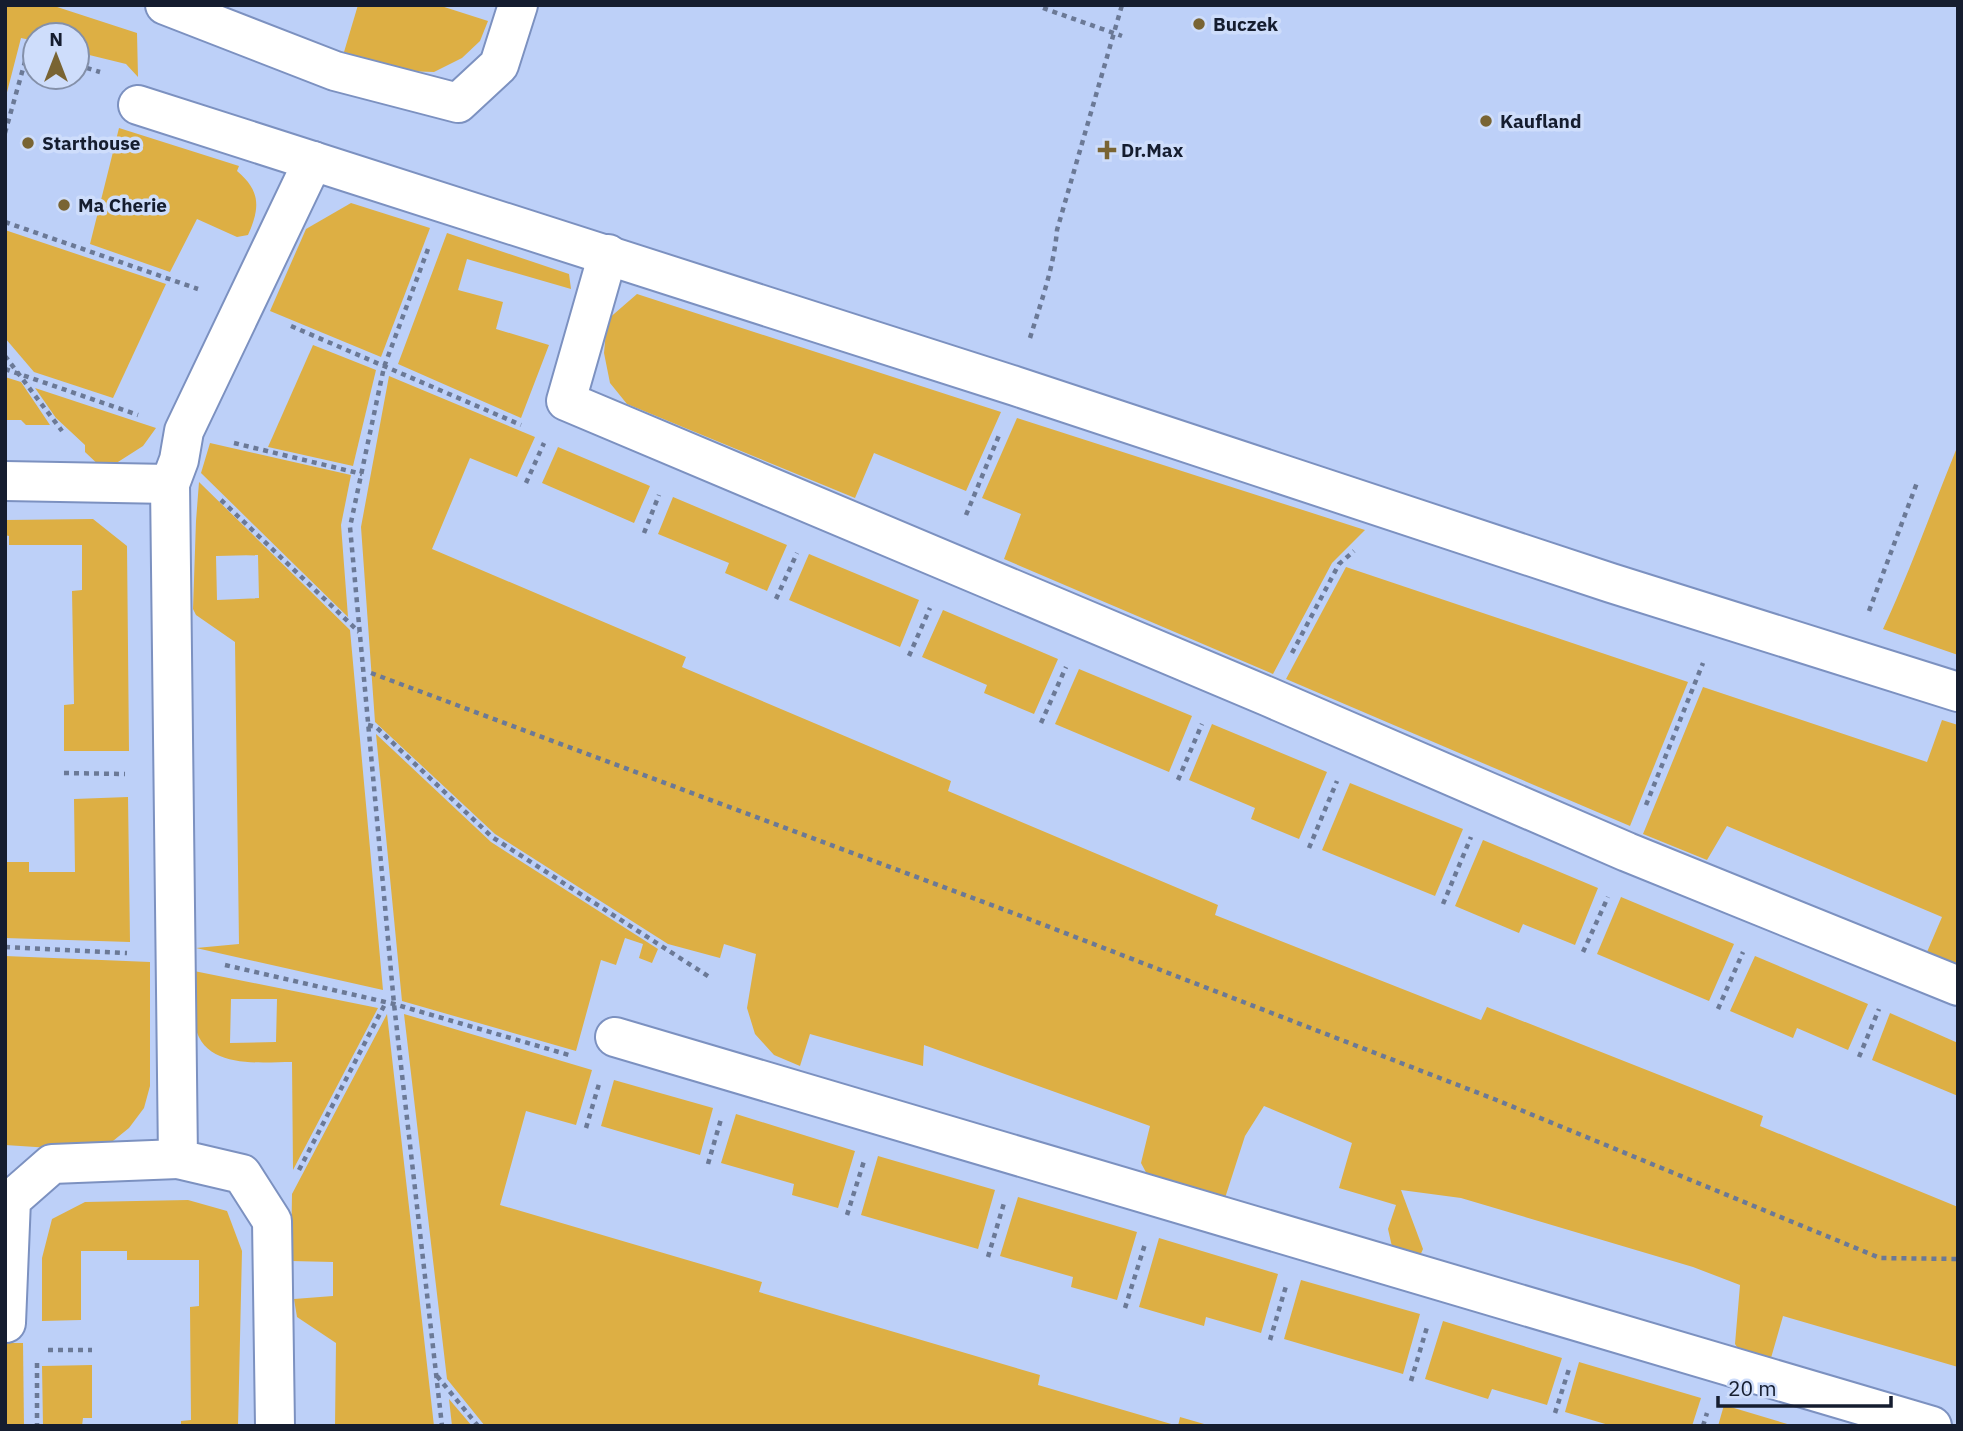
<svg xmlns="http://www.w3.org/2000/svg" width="1963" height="1431" viewBox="0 0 1963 1431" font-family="'IBM Plex Sans',sans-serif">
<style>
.green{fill:#ddaf44;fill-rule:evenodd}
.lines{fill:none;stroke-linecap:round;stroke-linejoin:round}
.minor-casing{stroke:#7c91c0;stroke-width:42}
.path{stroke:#6b7996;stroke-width:4.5;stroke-dasharray:5 5;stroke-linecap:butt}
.minor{stroke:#fff;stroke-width:38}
.poi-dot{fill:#796433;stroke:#ceddfb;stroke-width:2.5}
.labels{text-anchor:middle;stroke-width:7;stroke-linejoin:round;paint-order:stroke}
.poi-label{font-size:19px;font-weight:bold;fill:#151d2f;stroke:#ceddfb;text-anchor:start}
</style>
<rect width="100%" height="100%" fill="#bdd0f8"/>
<g class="green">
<path d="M5 5H51L137 33 138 77 126 64 77 52V35H35V41L21 38 5 100Z"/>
<path d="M358 5H438L488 21 480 41 462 58 434 72 406 71 344 52Z"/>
<path d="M119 128 239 166 237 171C261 191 260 208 248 235L237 237 197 219 170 272 90 244Z"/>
<path d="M351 203 430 228 381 357 270 311 306 229Z"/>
<path d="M5 230 166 284 113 398 34 372 5 338Z"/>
<path d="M447 233 569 274 571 289 467 259 458 290 503 302 496 329 549 345 521 418 398 364Z"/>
<path d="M637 294 1001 412 966 491 874 453 855 498 627 404 610 383 604 353 607 320Z"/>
<path d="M313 345 376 370 353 466 268 447Z"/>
<path d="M389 376 535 437 517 477 470 458 432 549 686 657 682 667 951 781 948 791 1218 905 1215 915 1481 1020 1487 1007 1763 1116 1760 1126 1958 1207V1367L1783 1316 1771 1358 1739 1350 1735 1344 1740 1285 1693 1267 1461 1198 1401 1190 1423 1249 1419 1258 1393 1251 1388 1229 1396 1205 1339 1188 1352 1143 1264 1106 1245 1136 1225 1198 1149 1178 1141 1163 1150 1126 924 1045 923 1066 810 1034 800 1066 774 1055 755 1034 747 1008 756 954 724 944 720 958 668 944 495 834 375 722 361 527Z"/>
<path d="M5 377 21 382 50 425H26L21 420H5Z"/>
<path d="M35 388 156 428 143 446 107 469H103L85 452V445L56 418Z"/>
<path d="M1017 418 1365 530 1332 563 1273 674 1004 559 1021 514 982 498Z"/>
<path d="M210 443 351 475 341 525 348 617 201 473Z"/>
<path d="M1958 445V655L1883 629C1911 569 1933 506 1958 445Z"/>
<path d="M558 447 650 486 634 523 542 483Z"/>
<path d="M199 482 350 630 383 990 196 948 239 944 235 642 196 615 193 609 196 521ZM258 555 259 598 217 600 216 556Z"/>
<path d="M673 497 787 545 767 591 725 573 729 563 658 534Z"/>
<path d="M93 519 127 546 129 751H64V705L74 704 72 591 82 590V545H9V536L5 535V520Z"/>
<path d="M809 554 919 600 900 647 789 600Z"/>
<path d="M1346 567 1688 682 1630 826 1286 679Z"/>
<path d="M943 610 1058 659 1034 714 984 693 987 685 922 657Z"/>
<path d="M1079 669 1192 716 1169 772 1055 724Z"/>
<path d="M1703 687 1927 762 1942 720 1958 725V964L1927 952 1942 917 1727 826 1707 860 1643 834Z"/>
<path d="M1212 724 1327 772 1299 839 1251 819 1255 808 1189 780Z"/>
<path d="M376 734 491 842 658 949 652 963 639 958 643 944 625 938 616 965 601 960 576 1051 402 1001Z"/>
<path d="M1350 783 1463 829 1435 896 1322 850Z"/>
<path d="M128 797 130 942 5 938V862H29V872H75L74 799Z"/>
<path d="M1483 840 1598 888 1575 945 1523 924 1519 933 1455 906Z"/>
<path d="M1621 897 1734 944 1709 1001 1597 954Z"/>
<path d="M5 956 150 962V1086L144 1108 129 1128 108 1145 51 1148 5 1145Z"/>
<path d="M1755 956 1868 1004 1848 1050 1797 1028 1793 1038 1730 1011Z"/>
<path d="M194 971 378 1008 293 1170 292 1062C256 1062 200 1070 194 1020 193 1005 194 987 194 971ZM231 999H277L276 1042 230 1043Z"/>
<path d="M1890 1013 1958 1043V1096L1872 1060Z"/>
<path d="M387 1014 434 1426H335L336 1343 297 1317 294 1299 333 1296V1262L291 1261 292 1194Z"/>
<path d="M404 1014 592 1070 576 1125 526 1111 500 1205 762 1282 759 1292 1040 1375 1038 1385 1178 1426 1180 1417 1211 1426H485L447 1379Z"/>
<path d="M614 1080 713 1108 700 1155 601 1126Z"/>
<path d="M736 1114 855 1151 838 1208 792 1195 794 1184 721 1163Z"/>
<path d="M878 1156 995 1190 978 1249 861 1215Z"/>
<path d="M1018 1197 1137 1232 1117 1300 1071 1287 1073 1277 1000 1256Z"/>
<path d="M188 1200 227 1211 242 1251 238 1426H181V1421L191 1420 190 1307 199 1306V1260H127V1251H81V1320L42 1321V1258L52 1219 85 1202Z"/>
<path d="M1159 1238 1278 1274 1261 1333 1206 1317 1204 1326 1139 1307Z"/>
<path d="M1301 1280 1420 1314 1403 1374 1284 1339Z"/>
<path d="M1443 1321 1562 1358 1547 1405 1492 1389 1488 1399 1425 1379Z"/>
<path d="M5 1343H23L24 1426H5Z"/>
<path d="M1579 1362 1701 1398 1692 1426H1612L1565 1412Z"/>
<path d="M92 1365V1418H83L82 1426H43L42 1366Z"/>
<path d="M449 1399 472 1426H452Z"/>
<path d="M1724 1405 1794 1426H1718Z"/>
</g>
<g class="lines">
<defs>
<g id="minor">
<path d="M165 5 335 71 458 103 499 65 518 5"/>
<path d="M138 105 1015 386 1611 583 1958 692"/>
<path d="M608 254 566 401 1269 697 1627 852 1958 986"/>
<path d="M5 481 170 484"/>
<path d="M615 1037 1932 1426"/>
<path d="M6 1323 11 1200 52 1164 178 1159"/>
<path d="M275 1426 272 1221 242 1174 178 1159 170 484 179 460 184 431 313 161"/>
</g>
</defs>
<use href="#minor" class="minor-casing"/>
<g class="path">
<path d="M1043 8 1122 36"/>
<path d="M77 65 100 72"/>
<path d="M5 133 28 51 35 53"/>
<path d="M5 222 198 289"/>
<path d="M428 249 384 367 350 527 394 1004 442 1426"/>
<path d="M291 326 521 425"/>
<path d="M1030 338C1041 302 1054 267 1057 230L1122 5"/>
<path d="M5 356 62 431"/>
<path d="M5 369 138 415"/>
<path d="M234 443 362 474"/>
<path d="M526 483 544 443"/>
<path d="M221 500 359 632"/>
<path d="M966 515 1000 433"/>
<path d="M644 533 659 495"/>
<path d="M776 599 797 553"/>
<path d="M1869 611 1918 480"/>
<path d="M1292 653 1339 564 1354 551"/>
<path d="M909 656 930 608"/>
<path d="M371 673 1021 916 1494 1099 1880 1258 1958 1259"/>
<path d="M1041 723 1066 667"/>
<path d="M368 725 376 727 492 837 711 978"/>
<path d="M64 773 125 774"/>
<path d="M1178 780 1202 724"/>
<path d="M1646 805 1703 663"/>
<path d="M1309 848 1337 781"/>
<path d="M1443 904 1471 837"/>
<path d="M5 947 127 953"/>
<path d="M1583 952 1608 897"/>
<path d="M225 965 394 1004 569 1055"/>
<path d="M1718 1009 1743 952"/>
<path d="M1859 1057 1879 1009"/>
<path d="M586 1128 599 1084"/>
<path d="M708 1164 721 1119"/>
<path d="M299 1170 386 1002"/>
<path d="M847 1215 864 1161"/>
<path d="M988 1257 1004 1203"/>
<path d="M1125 1308 1145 1244"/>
<path d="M1270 1340 1286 1286"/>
<path d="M48 1350H92"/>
<path d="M37 1363V1426"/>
<path d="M437 1376 478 1426"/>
<path d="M1411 1381 1427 1327"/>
<path d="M1555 1413 1569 1369"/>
<path d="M1703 1426 1707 1413"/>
</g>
<use href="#minor" class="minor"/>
</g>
<g class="poi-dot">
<circle cx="1199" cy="24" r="7"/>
<circle cx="1486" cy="121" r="7"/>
<circle cx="28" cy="143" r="7"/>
<path d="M1103.5 139.5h7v7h7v7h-7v7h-7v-7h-7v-7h7z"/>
<circle cx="64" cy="205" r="7"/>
</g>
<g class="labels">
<g class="poi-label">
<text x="1213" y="31">Buczek</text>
<text x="1500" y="128">Kaufland</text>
<text x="42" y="150">Starthouse</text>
<text x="1121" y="157">Dr.Max</text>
<text x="78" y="212">Ma Cherie</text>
</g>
</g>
<rect width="1963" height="1431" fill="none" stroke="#151d2f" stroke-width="14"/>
<g transform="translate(56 56)"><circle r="33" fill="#ceddfb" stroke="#8490a9" stroke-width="2"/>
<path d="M0-5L12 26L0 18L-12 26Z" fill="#796433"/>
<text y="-10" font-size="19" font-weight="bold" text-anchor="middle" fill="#151d2f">N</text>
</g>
<path d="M1718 1396v10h173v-10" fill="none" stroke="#151d2f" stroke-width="3.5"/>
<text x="1728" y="1396" font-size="21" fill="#151d2f" stroke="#ceddfb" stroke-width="5" paint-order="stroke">20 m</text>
</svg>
